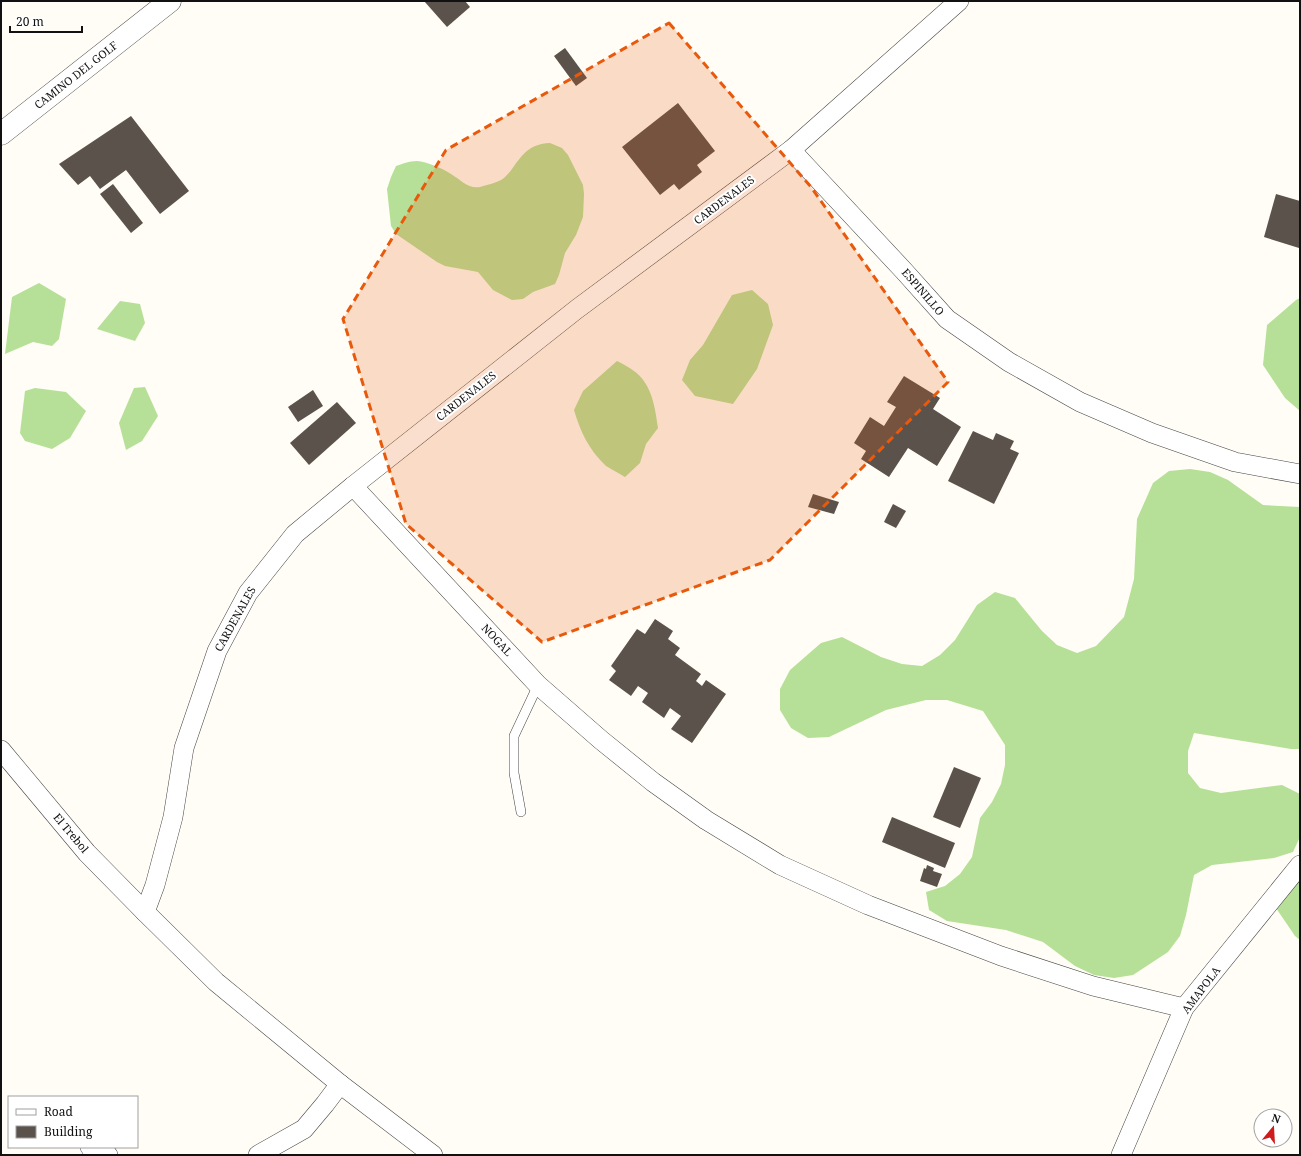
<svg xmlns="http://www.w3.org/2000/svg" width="1301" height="1156" viewBox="0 0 1301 1156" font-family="'Noto Serif',serif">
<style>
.forest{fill:#b6e097}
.building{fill:#5b524c}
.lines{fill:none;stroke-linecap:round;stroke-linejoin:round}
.service-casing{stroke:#444;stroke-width:10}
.minor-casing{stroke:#444;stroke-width:20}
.tertiary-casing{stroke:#444;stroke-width:23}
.service{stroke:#fff;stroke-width:9}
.minor{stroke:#fff;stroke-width:19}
.tertiary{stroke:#fff;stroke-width:22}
.marked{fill:#e8590c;fill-opacity:0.2;stroke:#e8590c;stroke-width:3;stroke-dasharray:8 5;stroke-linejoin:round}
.labels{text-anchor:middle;stroke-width:4;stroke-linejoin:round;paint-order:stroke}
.street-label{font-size:11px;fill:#111;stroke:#fff}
</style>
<rect width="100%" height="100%" fill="#fffdf5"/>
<g class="forest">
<path d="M550 143 562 148 568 155 583 185 584 194 583 217 576 235 565 253 559 275 555 284 533 292 523 299 512 300 493 290 478 272 445 266 437 262 396 234 391 226 387 189 391 177 396 166C402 164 409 161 417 161 427 162 442 168 451 174 461 180 468 189 480 187 486 185 496 183 501 180 505 178 509 173 512 169 523 154 529 144 550 143Z"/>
<path d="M39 283 66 299 59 339 52 346 33 342 5 354 12 297Z"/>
<path d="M752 290 768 304 773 325 757 369 733 404 695 396 682 380 690 360 703 345 732 295Z"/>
<path d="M1300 298V411L1285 398 1263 365 1267 325 1296 300Z"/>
<path d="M120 301 140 304 145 323 135 341 97 329Z"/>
<path d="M617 361C623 364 629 367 634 371 652 384 655 407 658 428L646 444 640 463 625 477C619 473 612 470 606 466 589 450 580 431 574 410L583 391Z"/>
<path d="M145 387 158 416 142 441 126 450 119 423 134 388Z"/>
<path d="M35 388 66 392 86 411 70 438 52 449 25 441 20 433 25 391Z"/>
<path d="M1190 469 1210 472 1228 480 1263 505 1300 507V749H1291L1194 733 1188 751V773L1200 788 1221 793 1282 785 1300 794V837L1293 852 1274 858 1212 865 1194 875 1186 915 1180 936 1168 952 1133 975 1114 978 1094 975 1075 966 1043 942 1006 930 947 921 929 910 926 892 945 886 960 874 972 857 980 818 992 802 1001 784 1005 765V745L983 711 947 700H926L886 710 829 737 808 738 791 728 780 710V689L790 670 821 643 842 637 881 657 902 664 922 666 940 655 955 640 977 605 995 592 1015 598 1042 631 1057 645 1077 653 1096 646 1124 617 1134 579 1137 519 1153 483 1169 471Z"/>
<path d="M1300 867V940L1295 936 1276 908Z"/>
</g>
<g class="building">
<path d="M424 1H465L470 7 447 27Z"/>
<path d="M565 48 587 78 576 86 554 56Z"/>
<path d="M678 103 715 151 697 165 702 172 679 190 674 184 660 195 622 147Z"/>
<path d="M131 116 189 191 160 214 126 170 100 189 90 176 78 185 59 164Z"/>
<path d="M113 184 143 223 131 233 100 194Z"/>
<path d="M1276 194 1300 201V244L1299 248 1264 237Z"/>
<path d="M904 376 940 398 933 409 961 427 937 466 908 448 889 477 861 459 866 451 854 443 870 417 884 426 896 407 887 402Z"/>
<path d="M313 390 323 406 298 422 288 407Z"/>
<path d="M337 402 356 423 309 465 290 443Z"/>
<path d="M973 431 993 440 996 433 1014 441 1010 449 1019 453 994 504 948 481Z"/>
<path d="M813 494 839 502 834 514 808 507Z"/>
<path d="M893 504 906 511 896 528 884 522Z"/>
<path d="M655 619 673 631 668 639 680 648 675 655 701 674 696 681 702 686 706 680 726 694 692 743 671 729 681 716 670 708 664 718 642 702 648 693 638 686 631 696 609 680 616 671 611 666 637 629 645 634Z"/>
<path d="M954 767 981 778 960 828 933 817Z"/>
<path d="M892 817 955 843 945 868 882 842Z"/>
<path d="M927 865 934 868 933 871 942 874 937 887 920 881 924 868 926 869Z"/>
</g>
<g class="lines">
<defs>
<path id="service" d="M521 812 514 773V736L538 685"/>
<g id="minor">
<path d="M791 150 904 271 947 319 1009 362 1080 402 1152 433 1235 462 1300 474"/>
<path d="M353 486 538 685 601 740 653 782 706 820 780 865 868 905 1001 956 1093 986 1184 1008"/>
<path d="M1 750 87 853 145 912 216 982 340 1084 433 1155"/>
<path d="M145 912 155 885 173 817 184 748 217 651 248 593 295 534 353 486 577 309 791 150 959 1"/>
<path d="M90 1147 108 1155"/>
<path d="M258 1155 304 1129 325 1104 340 1084"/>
<path d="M1121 1155 1184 1008 1300 865"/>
</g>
<path id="tertiary" d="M1 134 170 1"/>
</defs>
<use href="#service" class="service-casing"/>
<use href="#minor" class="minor-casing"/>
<use href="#tertiary" class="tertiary-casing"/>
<use href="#service" class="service"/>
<use href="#minor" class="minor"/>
<use href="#tertiary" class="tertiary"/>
</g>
<path class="marked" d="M669 23 811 187 948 382 770 560 542 642 406 524 343 319 446 150Z"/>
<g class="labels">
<g class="street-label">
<text transform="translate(76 75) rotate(-38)" y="4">CAMINO DEL GOLF</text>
<text transform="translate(724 200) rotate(-37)" y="4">CARDENALES</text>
<text transform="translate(923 292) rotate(49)" y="4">ESPINILLO</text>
<text transform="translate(466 396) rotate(-38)" y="4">CARDENALES</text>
<text transform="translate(235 619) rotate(-61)" y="4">CARDENALES</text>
<text transform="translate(497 640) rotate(47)" y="4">NOGAL</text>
<text transform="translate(71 833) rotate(50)" y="4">El Trebol</text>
<text transform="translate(1201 990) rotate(-53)" y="4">AMAPOLA</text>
</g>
</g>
<rect width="1301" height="1156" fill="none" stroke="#111111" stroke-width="4"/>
<rect x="8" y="1096" width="130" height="52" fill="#ffffff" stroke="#a0a0a0"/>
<rect x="16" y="1109" width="20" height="6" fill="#ffffff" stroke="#a0a0a0"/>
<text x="44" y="1116" font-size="12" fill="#111111">Road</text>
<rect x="16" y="1126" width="20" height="12" fill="#5b524c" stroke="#a0a0a0"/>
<text x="44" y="1136" font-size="12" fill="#111111">Building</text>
<g transform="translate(1273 1128) rotate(18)"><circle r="19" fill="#ffffff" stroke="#a0a0a0"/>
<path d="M0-3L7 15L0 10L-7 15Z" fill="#ce1b1d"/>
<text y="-6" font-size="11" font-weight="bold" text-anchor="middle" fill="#111111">N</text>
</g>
<path d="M10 26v6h72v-6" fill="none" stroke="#111111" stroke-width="2"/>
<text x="16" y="26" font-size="12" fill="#111111" stroke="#ffffff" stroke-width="3" paint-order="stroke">20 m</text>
</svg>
